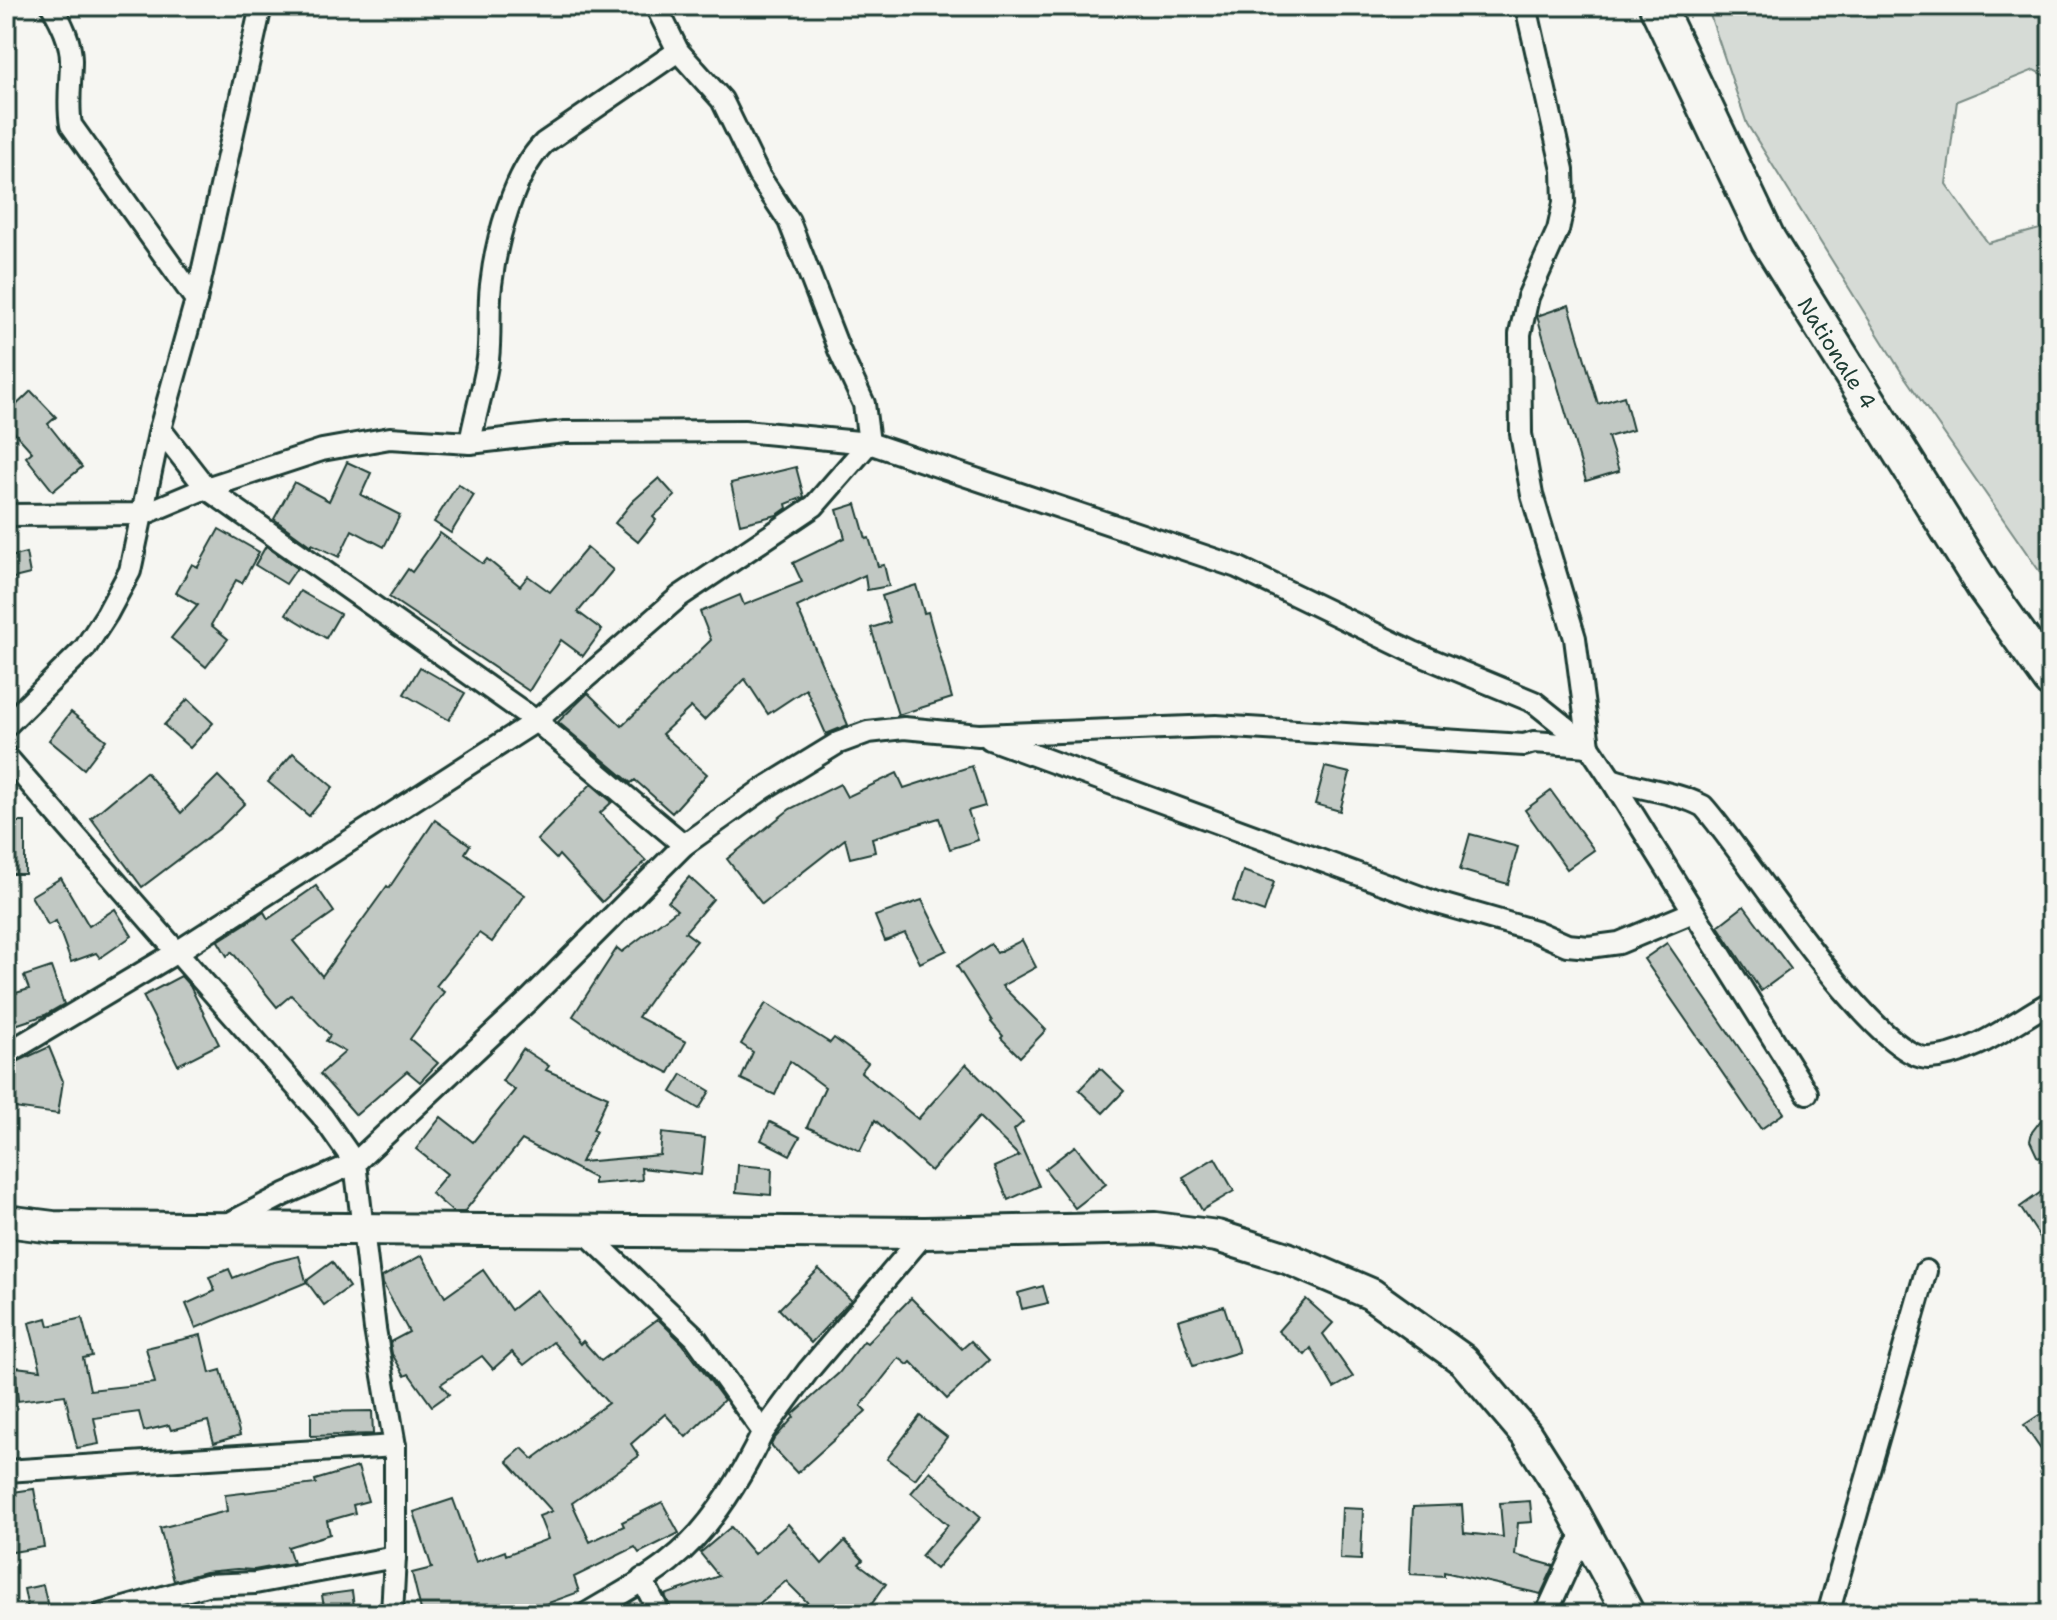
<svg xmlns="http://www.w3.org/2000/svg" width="2057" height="1620" viewBox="0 0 2057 1620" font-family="'Shantell Sans',sans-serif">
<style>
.green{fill:#d6dbd6;stroke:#7a8c85;stroke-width:2}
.building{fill:#c1c8c3;stroke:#1f3d34;stroke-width:2}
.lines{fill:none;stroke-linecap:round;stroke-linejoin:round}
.minor-casing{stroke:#1f3d34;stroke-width:26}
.secondary-casing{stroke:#1f3d34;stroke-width:36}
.trunk-casing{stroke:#1f3d34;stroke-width:40}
.minor{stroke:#f6f6f2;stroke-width:20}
.secondary{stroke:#f6f6f2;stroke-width:30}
.trunk{stroke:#f6f6f2;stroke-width:34}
.labels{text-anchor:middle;stroke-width:6;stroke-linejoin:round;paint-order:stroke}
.street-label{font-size:22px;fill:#1f3d34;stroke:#f6f6f2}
</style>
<rect width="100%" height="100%" fill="#f6f6f2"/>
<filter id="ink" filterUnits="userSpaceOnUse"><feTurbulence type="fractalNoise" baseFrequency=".0125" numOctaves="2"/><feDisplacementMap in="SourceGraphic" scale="16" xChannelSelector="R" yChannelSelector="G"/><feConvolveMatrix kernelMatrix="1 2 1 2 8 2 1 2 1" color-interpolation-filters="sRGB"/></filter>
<g filter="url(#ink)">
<path class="green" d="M1707 6H2051V79L2034 70 1957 101 1946 184 1988 243 2051 226V588L1902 373 1747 124Z"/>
<g class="building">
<path d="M1569 305 1598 404 1624 396 1633 430 1608 437 1619 471 1586 481 1537 316Z"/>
<path d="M31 391 56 417 48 424 82 467 53 491 26 457 32 452 6 423V415Z"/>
<path d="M347 462 371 473 361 495 400 515 384 547 352 530 339 557 312 544 311 546 274 519 294 482 329 501Z"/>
<path d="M796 467 804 497 786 504 787 508 777 515 740 524 731 483Z"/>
<path d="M659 478 675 496 653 517 656 520 638 542 615 523 632 502Z"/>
<path d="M458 484 474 495 451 533 434 522Z"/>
<path d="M856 504 866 539 869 538 878 566 884 565 889 586 867 590 865 575 797 607 848 725 826 734 806 689 768 714 745 679 704 720 691 707 662 734 707 774 672 813 635 780 631 783 558 722 588 693 622 726 711 640 700 612 740 595 744 605 802 582 793 563 845 538 837 510Z"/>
<path d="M219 529 259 552 242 583 236 580 211 625 228 639 206 667 171 638 198 605 176 593 192 564 198 567Z"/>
<path d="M440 533 483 564 487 559 520 586 528 576 550 592 587 548 613 570 578 612 602 630 583 656 561 640 529 691 389 597 408 569 412 572Z"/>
<path d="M266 546 297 568 286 584 255 565Z"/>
<path d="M26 553 30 574 6 580V558Z"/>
<path d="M916 585 924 613 928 612 952 698 898 715 871 628 890 622 882 596Z"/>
<path d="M300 591 340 614 326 638 286 614Z"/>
<path d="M420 667 465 693 449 720 404 694Z"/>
<path d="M188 699 213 723 190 748 164 725Z"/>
<path d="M71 712 106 740 84 769 49 740Z"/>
<path d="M293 753 333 787 309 816 268 782Z"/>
<path d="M972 766 985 806 968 811 978 840 950 849 939 818 872 838 875 852 850 858 845 839 762 904 727 859 790 809 840 784 847 797 897 773 904 788Z"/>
<path d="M1325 767 1350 773 1340 811 1315 804Z"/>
<path d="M146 772 181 813 218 776 245 803 219 829 142 887 91 818Z"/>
<path d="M591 784 612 802 600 813 646 861 602 902 559 855 556 859 537 840Z"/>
<path d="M1551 791 1594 850 1567 869 1525 810Z"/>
<path d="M435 820 470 845 465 853 525 895 492 942 479 933 436 986 444 992 410 1039 438 1063 420 1082 407 1071 356 1115 320 1074 345 1052 326 1041 330 1035 291 995 277 1007 232 952 227 956 218 941 264 912 268 919 316 886 334 912 293 941 322 976 387 886 389 888Z"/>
<rect x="6" y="822" width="19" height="52"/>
<path d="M1470 834 1518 847 1508 884 1460 870Z"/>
<path d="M1243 871 1274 882 1264 912 1233 901Z"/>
<path d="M689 877 713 899 685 932 697 941 666 977 638 1017 686 1042 669 1073 613 1044 573 1016 617 948 622 952 677 910 668 902Z"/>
<path d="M61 878 89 926 115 909 132 936 100 958 96 953 71 962 56 921 48 925 31 896Z"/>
<path d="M922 900 947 950 920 963 905 933 885 941 875 916Z"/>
<path d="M1744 906 1791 969 1761 991 1718 926Z"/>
<path d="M1022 940 1036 967 1002 986 1046 1030 1020 1057 1001 1038 1003 1036 991 1022 992 1021 957 966 991 944 997 953Z"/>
<path d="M1667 943 1784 1113 1761 1129 1644 959Z"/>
<path d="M51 967 64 1004 45 1015 6 1028V996L29 989 24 976Z"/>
<path d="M181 976 190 986 219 1044 178 1065 143 996Z"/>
<path d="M766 1003 830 1043 834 1038 868 1063 861 1072 918 1119 966 1064 1023 1122 1014 1130 1039 1186 1008 1200 994 1167 1019 1156 979 1117 931 1171 875 1120 860 1151 807 1127 825 1087 790 1061 775 1095 741 1079 753 1052 741 1044Z"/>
<path d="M49 1047 63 1081 58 1114 6 1107V1067Z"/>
<path d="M523 1049 549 1066 546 1070 608 1097 593 1130 596 1131 581 1162 660 1155 662 1133 705 1138 701 1175 641 1168 642 1180 594 1184V1178L522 1140 464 1212H453L431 1193 447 1174 416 1149 441 1117 473 1142 515 1090 502 1081Z"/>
<path d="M1100 1068 1124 1091 1103 1113 1079 1090Z"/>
<path d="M682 1074 710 1091 699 1109 671 1092Z"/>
<path d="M2051 1107V1163L2037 1156 2030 1141 2032 1132Z"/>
<path d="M770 1122 800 1137 790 1155 761 1140Z"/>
<path d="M1075 1146 1106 1184 1075 1208 1045 1169Z"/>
<path d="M1215 1158 1234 1191 1202 1210 1183 1177Z"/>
<path d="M738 1165 772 1168 771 1195 736 1192Z"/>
<path d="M2051 1185V1254L2020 1207Z"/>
<path d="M422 1255 445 1297 483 1270 511 1310 536 1290 580 1344 583 1341 601 1361 658 1319 682 1343 724 1400 686 1437 665 1414 631 1444 639 1456 572 1503 590 1542 624 1526 622 1522 662 1502 679 1533 639 1553 635 1547 574 1577 579 1592 529 1610 531 1614H422L412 1573 432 1568 414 1512 453 1499 476 1562 505 1551 506 1555 548 1539 539 1516 552 1511 507 1461 522 1448 533 1459 608 1403 553 1342 524 1365 512 1352 493 1369 482 1356 441 1384 449 1394 432 1406 409 1374 405 1376 392 1354 390 1342 409 1332 383 1284 382 1277Z"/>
<path d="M299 1256 306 1281 332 1262 349 1287 324 1305 307 1282 196 1328 186 1304 215 1291 209 1277 229 1269 233 1278 270 1263Z"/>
<path d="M819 1269 851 1300 811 1343 779 1309Z"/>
<path d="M1043 1286 1048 1303 1022 1309 1018 1293Z"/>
<path d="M911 1298 962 1349 971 1341 989 1360 947 1399 911 1362 908 1365 899 1358 861 1406 866 1411 797 1473 771 1445 774 1439 794 1417 792 1415 839 1373 864 1341 867 1343Z"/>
<path d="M1306 1299 1333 1323 1323 1334 1353 1377 1334 1388 1311 1348 1305 1355 1278 1331Z"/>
<path d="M1224 1306 1239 1352 1193 1366 1178 1320Z"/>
<path d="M47 1318 49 1326 82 1318 92 1356 83 1358 90 1390 155 1383 146 1348 201 1335 210 1373 221 1370 240 1435 214 1443 208 1421 171 1430 169 1425 144 1431 139 1412 94 1418 99 1444 77 1448 65 1395 18 1401 15 1367 41 1370 29 1323Z"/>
<path d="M2051 1407V1464L2024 1425Z"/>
<path d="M372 1411 373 1434 311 1436V1412Z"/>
<path d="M920 1416 947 1437 915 1479 887 1459Z"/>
<path d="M358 1467 368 1501 353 1505 355 1513 327 1521 330 1534 288 1547 293 1563 254 1570 237 1569 205 1572 174 1581 160 1528 227 1511 225 1495 316 1484 315 1480Z"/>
<path d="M930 1471 981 1517 936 1569 921 1556 948 1525 911 1493Z"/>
<path d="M34 1489 44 1547 6 1553V1493Z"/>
<path d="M1530 1501 1532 1522 1518 1523 1515 1555 1554 1566 1541 1594 1444 1572V1576L1410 1574 1413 1507 1462 1505 1464 1533 1503 1537 1500 1503Z"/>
<path d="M1342 1508 1363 1509 1361 1560 1340 1559Z"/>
<path d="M788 1524 822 1564 845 1541 863 1560 859 1564 886 1584 871 1605 879 1614H819L786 1581 747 1614H673L665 1595 719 1576 700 1553 731 1527 754 1554Z"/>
<path d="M43 1585 49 1611 29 1614 24 1589Z"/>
<path d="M352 1591 355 1614H325L322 1595Z"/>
</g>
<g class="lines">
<defs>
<g id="minor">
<path d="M52 6C61 22 71 41 71 60 71 82 67 103 71 125L196 300"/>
<path d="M656 6 678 51 722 100 759 176 789 221 839 350 864 404 869 443 814 506 680 596 536 721 684 845"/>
<path d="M1526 6 1563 170 1564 203 1558 230 1528 297 1520 334 1521 434 1532 495 1575 638 1589 746"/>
<path d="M470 443C475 415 484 387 488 359 491 334 488 309 491 285 496 241 513 174 544 143L678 51"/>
<path d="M6 515 144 514 206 488 160 429"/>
<path d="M6 726 85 648 107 614 130 571 160 429 196 300 261 6"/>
<path d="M990 739 1434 902 1535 931 1567 945 1589 947 1619 943 1693 912"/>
<path d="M6 756 177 952 536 721 206 488 322 450 390 438 470 443 565 432 744 431 869 443 1237 567 1413 652 1534 702 1589 746 1611 779 1807 1093"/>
<path d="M1611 779C1642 790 1674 791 1703 806 1743 849 1875 1060 1929 1058 1973 1056 2014 1022 2051 1002"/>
<path d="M6 1054 177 952 322 1116 355 1163 375 1329 395 1446 6 1471"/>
<path d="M226 1225 285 1194 355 1163 529 1000 684 845 763 789 838 743 868 732 904 728 979 735 1216 726 1524 745 1534 742 1589 746"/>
<path d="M583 1230 695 1337 763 1432C741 1478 711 1529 670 1561 645 1582 613 1597 586 1614"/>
<path d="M763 1432 808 1371 925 1233"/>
<path d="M642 1579 660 1614"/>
<path d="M103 1614 206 1585 255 1583 395 1557"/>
<path d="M392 1614 395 1557V1446"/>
<path d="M1546 1614 1584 1531"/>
<path d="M1828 1614 1926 1271"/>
</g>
<path id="secondary" d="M6 1221 53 1227 925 1233 1155 1228 1217 1236 1287 1258 1371 1294 1463 1360 1526 1434 1564 1494 1629 1614"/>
<path id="trunk" d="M1657 6 1768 240 1983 585 2051 680"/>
</defs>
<use href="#minor" class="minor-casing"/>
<use href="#secondary" class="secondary-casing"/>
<use href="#trunk" class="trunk-casing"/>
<use href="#minor" class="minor"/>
<use href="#secondary" class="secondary"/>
<use href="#trunk" class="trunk"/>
</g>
</g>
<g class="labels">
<g class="street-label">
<text transform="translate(1837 353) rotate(58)" y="8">Nationale 4</text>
</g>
</g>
<rect width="2057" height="1620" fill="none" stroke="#f6f6f2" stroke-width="32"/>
<rect x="16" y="16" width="2025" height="1588" fill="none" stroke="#1f3d34" stroke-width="3" filter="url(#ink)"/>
</svg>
